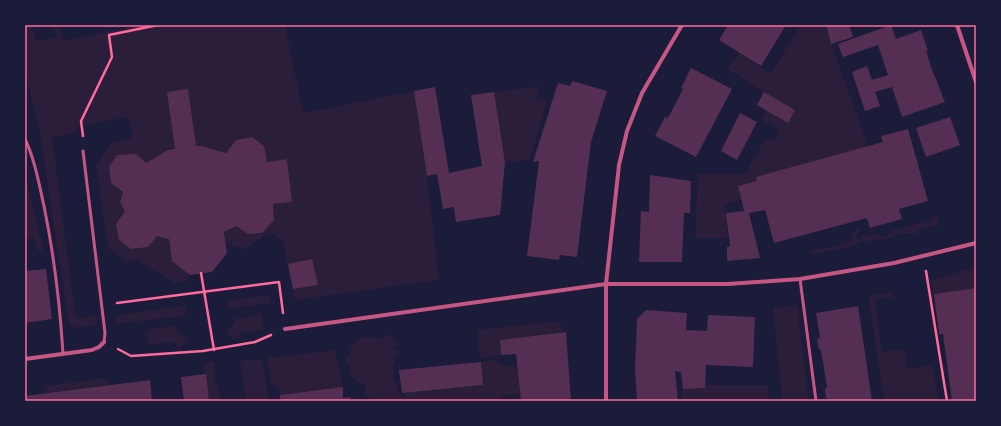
<svg xmlns="http://www.w3.org/2000/svg" width="1001" height="426" viewBox="0 0 1001 426" font-family="'Archivo Narrow',sans-serif">
<style>
.green{fill:#2a1e3b}
.building{fill:#542f53}
.lines{fill:none;stroke-linecap:round;stroke-linejoin:round}
.path{stroke:#ff6b9d;stroke-width:2.5}
.service{stroke:#c65784;stroke-width:3}
.minor{stroke:#c65784;stroke-width:4}
.neatline{fill:none;stroke:#ff6b9d;stroke-width:1.5}
</style>
<rect width="100%" height="100%" fill="#1b1b3a"/>
<g class="green">
<path d="M25 25H32L36 41 56 37 54 25H60L63 41 140 25H285L303 113 414 91 427 176 439 280 295 300 283 242 269 232 245 250 226 243 224 232 236 226 248 234 262 233 274 220 273 204 292 202 287 159 267 162 264 146 252 137 236 140 226 153 201 146H196L168 150 146 163 136 154 117 155 109 167 111 183 123 192 120 202 125 211 116 224 119 240 132 249 147 247 157 236 169 239 188 273V281L174 283 137 260 127 262 108 248 96 166 112 142 133 138 128 117 76 127V133L52 137 75 315 79 318 96 316 97 325 79 328 71 326 68 319 40 134 25 70Z"/>
<path d="M801 25H825L868 147 756 177 757 181 738 186 741 200 725 204 728 238H695L698 174H745L764 140 775 139 780 130 761 120 766 110 788 122 795 111 727 69 739 53 771 73Z"/>
<path d="M539 86 537 98 547 100 530 160 505 162 494 92Z"/>
<path d="M25 173 43 251H38L35 238 25 239Z"/>
<path d="M935 212 940 225 918 229V233H905L879 241 875 239 870 241H863L851 247 807 255 814 249 832 247 851 241 853 232 859 227 860 230 856 237 860 239 862 235 868 236 874 234 886 237 892 230C904 230 916 219 929 224L930 219H933Z"/>
<path d="M976 267V288L934 294 931 280Z"/>
<path d="M893 292 894 297 875 300 882 352 905 349 907 369 933 365 938 401H884L868 295Z"/>
<path d="M269 295 270 303 229 309 228 300Z"/>
<path d="M797 305 809 401H782L773 308Z"/>
<path d="M183 306H185L186 315 180 317H173L117 324 116 315Z"/>
<path d="M262 315 264 330 242 333 235 341 226 332 235 323 234 319Z"/>
<path d="M557 321 561 324 563 332 500 340 501 355 480 358 477 330Z"/>
<path d="M177 325V332L187 339 180 348 172 342 148 345 147 330Z"/>
<path d="M387 334 392 337 399 344 392 348 400 352 392 366 394 370 393 380 397 383 398 393 403 397 411 386 446 385 449 389 483 385 481 362 494 360 507 366H517L520 394 501 396 502 401H368L369 399 364 394 366 387 350 376V366L346 364 345 359 351 355 350 353 352 344C362 337 369 334 380 339Z"/>
<path d="M335 350 343 387 280 395 279 389 271 383 267 358Z"/>
<path d="M262 359 269 401H246L240 361Z"/>
<path d="M214 361V376L221 401H209L204 363Z"/>
<path d="M107 378 109 385 45 393 44 386Z"/>
<path d="M682 385H768L769 401H683Z"/>
</g>
<g class="building">
<path d="M728 25H786L761 66 719 40Z"/>
<path d="M826 25H849L853 37 831 44Z"/>
<path d="M891 25 896 39 921 30 928 51H926L931 67 945 102 902 117 892 87 875 92 880 106 865 111 852 72 867 66 872 80 888 75 878 45 843 57 838 44Z"/>
<path d="M691 68 732 89 696 157 655 136 665 117 668 118 683 89 681 88Z"/>
<path d="M572 81 607 91 591 142 577 257 560 255 559 260 527 256 539 161 533 162 558 83 570 86Z"/>
<path d="M435 87 449 173 482 166 471 95 494 92 505 162 500 215 456 222 454 207 443 209 437 174 427 176 414 91Z"/>
<path d="M188 89 196 146H201L226 153 236 140 252 137 264 146 267 162 287 159 292 202 273 204 274 220 262 233 248 234 236 226 224 232 227 253 212 272 190 275 172 261 169 239 157 236 148 247 131 249 119 240 116 224 125 211 120 202 123 192 111 183 109 167 117 155 136 154 146 163 168 150 175 149 167 92Z"/>
<path d="M764 92 795 110 788 123 757 105Z"/>
<path d="M740 113 757 122 737 160 721 151Z"/>
<path d="M950 117 960 145 926 157 916 128Z"/>
<path d="M908 129 928 201 899 209 902 219 870 228 867 218 774 243 765 210 749 213 760 258 727 261V247L730 246 726 213 744 211 738 186 757 181 756 177 883 142 881 136Z"/>
<path d="M650 175 691 181 690 213H684L682 262H639L641 211 649 212Z"/>
<path d="M312 259 318 285 293 289 288 264Z"/>
<path d="M46 269 52 319 25 323V271Z"/>
<path d="M976 288V401H952L943 334H939L934 294Z"/>
<path d="M858 306 872 401H829L828 398 826 399 825 388 827 387 821 350H819L817 339 820 338 816 313Z"/>
<path d="M646 310 687 313 686 330 707 331 708 315 755 317 753 367 706 365 705 388 683 389 681 372 675 371 678 401H637L635 369 637 319Z"/>
<path d="M566 332 571 401H521L516 354 501 355 500 340Z"/>
<path d="M481 362 483 385 402 393 399 370Z"/>
<path d="M206 374 209 401H184L181 377Z"/>
<path d="M150 380 152 401H25V396Z"/>
<path d="M343 387V398L350 397 351 401H280V395Z"/>
</g>
<g class="lines">
<g class="path">
<path d="M83 136 81 121 112 57 109 35 158 25"/>
<path d="M926 271 947 401"/>
<path d="M201 273 214 350"/>
<path d="M117 303 279 282 283 313"/>
<path d="M118 349 131 356 203 351 255 342 271 335"/>
</g>
<g class="service">
<path d="M25 139C35 160 39 184 44 206 54 255 60 305 63 354"/>
<path d="M83 151 105 333 104 342"/>
<path d="M800 279 816 401"/>
</g>
<g class="minor">
<path d="M957 25 976 82"/>
<path d="M285 329 606 284H728L800 279 894 263 976 243"/>
<path d="M25 359 92 350 99 347 104 342"/>
<path d="M606 401V284L619 165 627 131 642 93 682 25"/>
</g>
</g>
<rect width="1001" height="426" fill="none" stroke="#1b1b3a" stroke-width="52"/>
<rect x="26" y="26" width="949" height="374" class="neatline"/>
</svg>
